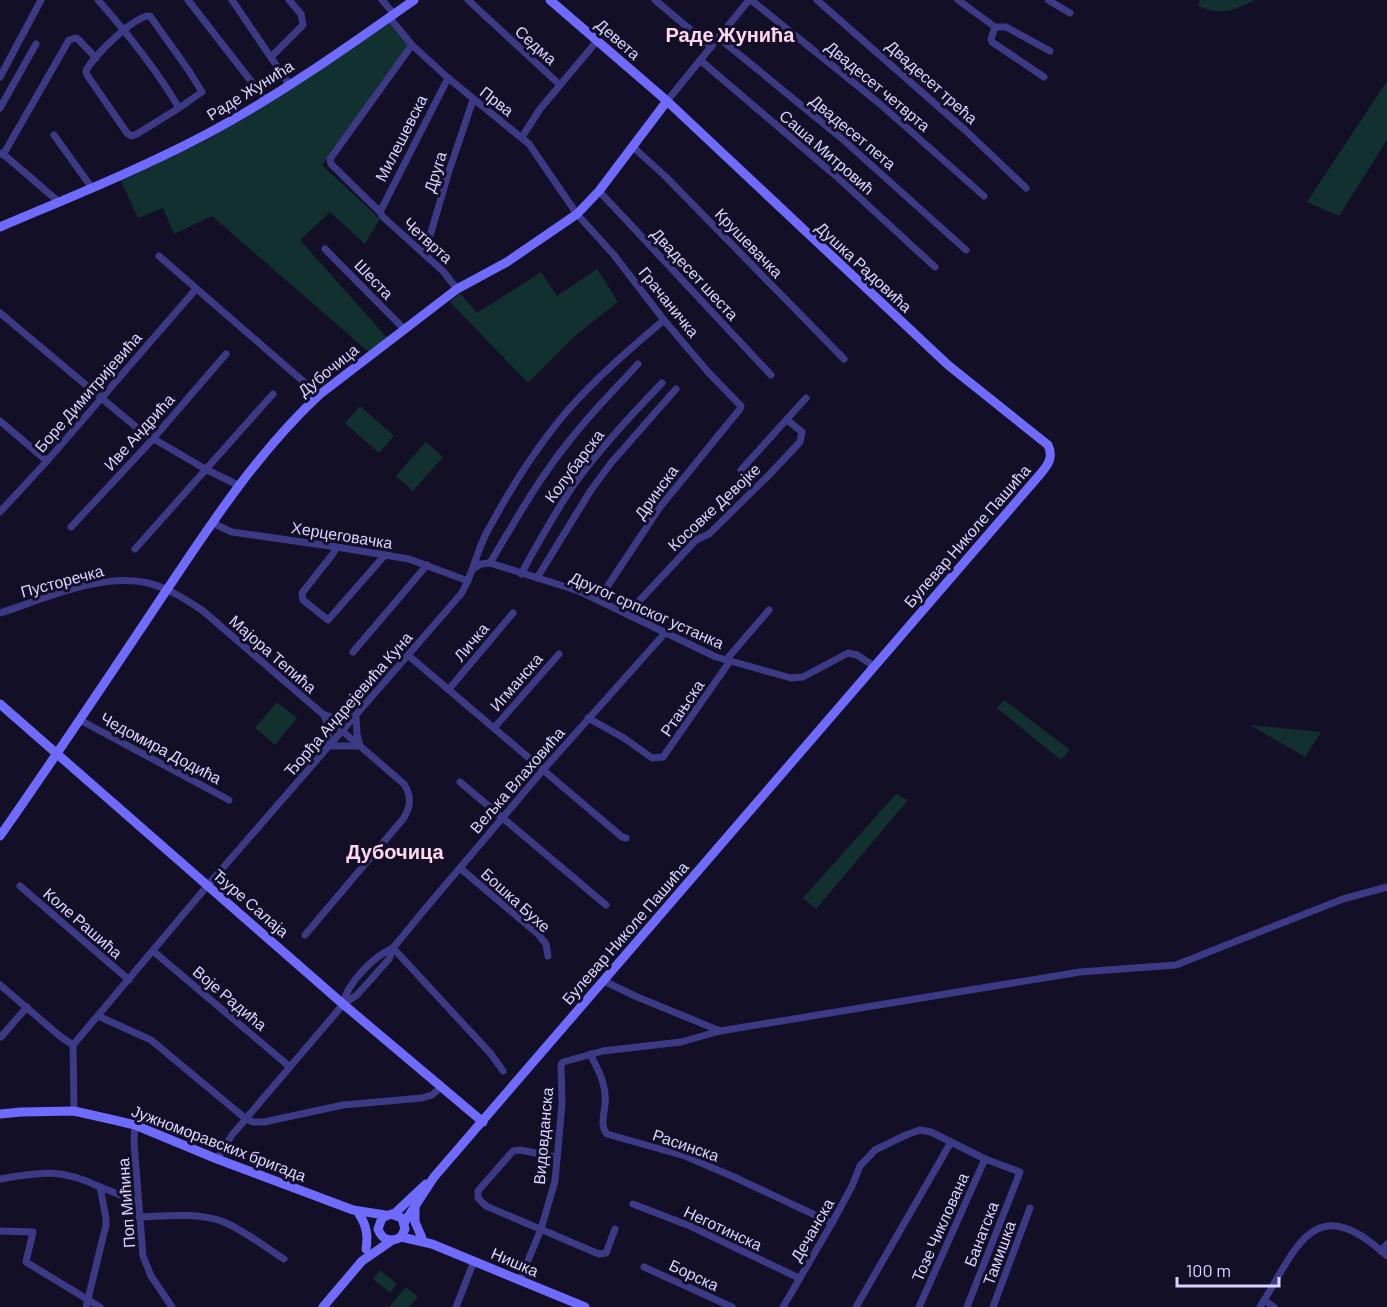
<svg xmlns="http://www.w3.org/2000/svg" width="1387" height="1307" viewBox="0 0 1387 1307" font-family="Barlow,sans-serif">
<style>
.green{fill:#12302f}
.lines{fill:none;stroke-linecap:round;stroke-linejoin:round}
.street{stroke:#3d3a85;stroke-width:7}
.secondary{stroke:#6f6bff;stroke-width:9}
.labels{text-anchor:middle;stroke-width:6;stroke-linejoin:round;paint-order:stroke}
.street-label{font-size:16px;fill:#d9d4ff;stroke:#130f26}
.quarter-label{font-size:20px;font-weight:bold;fill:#ffd6f0;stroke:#130f26}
</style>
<rect width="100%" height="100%" fill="#130f26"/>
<g class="green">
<path d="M1200 0H1255C1231 11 1224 16 1198 6Z"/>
<path d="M389 23 412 45 322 165 380 219 365 244 330 212 300 240 390 341 371 354 212 216 174 234 163 208 138 218 121 181 205 141 257 111Z"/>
<path d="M1387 81V140L1339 216 1307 202Z"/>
<path d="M597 269 618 302 576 335 528 383 450 302 460 293 477 313 541 272 557 296Z"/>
<path d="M360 406 394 436 379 453 345 423Z"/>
<path d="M426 442 443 457 413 491 396 476Z"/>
<path d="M1004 700 1070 750 1061 760 997 708Z"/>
<path d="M277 702 297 718 275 745 255 728Z"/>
<path d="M1250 725 1321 732 1305 757Z"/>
<path d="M896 794 908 800 816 909 803 898Z"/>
<path d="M380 1270 397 1284 390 1293 373 1279Z"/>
<path d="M406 1287 418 1297 409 1307H389Z"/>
</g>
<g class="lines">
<g class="street">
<path d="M98 0C128 34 156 69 179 108L137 134 131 136 127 133 87 75 86 71C91 58 136 14 150 16L189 71 202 92 179 108"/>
<path d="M188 0 265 99"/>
<path d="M232 0 289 84"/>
<path d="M382 0 394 14"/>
<path d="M468 0 560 85"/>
<path d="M655 0 711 47"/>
<path d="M751 0 880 104 984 196"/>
<path d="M817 0 965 130 1026 188"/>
<path d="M958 0 995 27 991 39 992 42 1044 77"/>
<path d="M1048 0 1070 13"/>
<path d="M389 17 412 45 448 78 529 144 577 214 614 255 664 320 708 372 741 406 740 409 660 507 599 599"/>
<path d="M995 27H1006L1050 51"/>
<path d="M719 38 840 137 966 250"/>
<path d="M412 45 330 159 331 164 380 212 383 217 443 271 457 289"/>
<path d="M272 56 303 25 301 14 289 0"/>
<path d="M700 60 836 176 935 267"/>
<path d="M0 77 41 0"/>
<path d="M667 101 749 0"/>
<path d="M0 108 36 44"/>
<path d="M54 135 92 188"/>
<path d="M522 137 540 109 597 41"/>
<path d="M633 147 665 176 844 359"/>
<path d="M2 153 59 202"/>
<path d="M3 155 69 40 75 38 78 39 96 58"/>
<path d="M599 191 771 375"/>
<path d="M380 212 448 78"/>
<path d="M325 249 404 329"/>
<path d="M425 253 448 174 473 100"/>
<path d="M159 256 319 395"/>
<path d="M0 313 142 432 207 470 238 485"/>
<path d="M0 421 47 461"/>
<path d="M741 470 806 398"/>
<path d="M0 512 47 461 196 289"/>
<path d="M212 523 232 532 337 547 409 559 468 581"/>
<path d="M71 527 152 440 226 354"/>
<path d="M337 547 332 555 302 593 303 600 328 620 385 555"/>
<path d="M135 549 273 394"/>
<path d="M490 563C515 521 539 478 570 440 591 413 615 389 638 364"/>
<path d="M473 569 481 564 490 563 579 591 716 657 791 678 803 677 848 653 857 655 874 666"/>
<path d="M521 574C538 543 555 512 575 483 601 447 631 415 662 383"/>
<path d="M537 578 591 490 611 463 676 389"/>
<path d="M0 613C44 599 102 572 148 583 168 588 185 599 202 610L404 784C412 797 411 807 403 819L305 935"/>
<path d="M627 614 696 540 709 534 768 476 800 442 802 432 787 420"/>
<path d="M353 652 427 565"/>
<path d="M409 656 622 837 626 838"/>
<path d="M726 660 769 610"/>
<path d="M449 689 513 613"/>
<path d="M324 715 336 718 356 716 357 734 360 746H329L328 725Z"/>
<path d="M588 718 624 738 652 758 663 757 730 661"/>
<path d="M80 720 229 800"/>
<path d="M494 728 559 654"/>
<path d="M460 782 606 905"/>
<path d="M460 868 538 934 546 944 548 956"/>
<path d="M20 886 129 980"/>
<path d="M393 948 491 1054 503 1071"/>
<path d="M153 951 290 1067"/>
<path d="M0 985 61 1037 73 1045"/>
<path d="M343 1004C347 983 374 956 393 948"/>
<path d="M98 1016 151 1040 246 1119 253 1122H264L343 1105 422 1098 432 1095 441 1087"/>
<path d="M720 1031 1080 972 1176 965 1343 899 1387 887"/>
<path d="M1 1037 27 1007"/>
<path d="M590 1054C599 1071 607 1085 605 1105 604 1115 600 1126 607 1134L685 1156 734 1177 832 1223"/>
<path d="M74 1111 73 1045 208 885 461 594C473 575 476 552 487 532 510 489 536 447 568 410 597 377 631 348 664 320"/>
<path d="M135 1125 134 1143 143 1256 151 1276 172 1307"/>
<path d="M556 1157 520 1150 513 1151 478 1191V1198L486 1206 599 1254 606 1253 615 1229"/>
<path d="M217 1159 232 1135 335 1014 343 1004 357 995 389 959 393 948 425 909 543 770 665 633"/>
<path d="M0 1179C42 1172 60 1168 100 1187L106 1218V1225L86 1307"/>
<path d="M100 1187 138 1202"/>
<path d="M633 1204 690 1226 799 1278"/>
<path d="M139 1217C168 1216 197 1212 224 1222 245 1231 265 1247 284 1259"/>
<path d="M0 1231 33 1232 26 1262 100 1307"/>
<path d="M1381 1251 1387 1244"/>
<path d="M644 1267 732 1307"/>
<path d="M520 1280 541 1229 555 1181 562 1104 561 1065 563 1062 603 1051 681 1042 720 1031 635 996 604 981"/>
<path d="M1264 1300 1274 1307"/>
<path d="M456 1307 474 1261"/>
<path d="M783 1307 832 1223 852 1186 860 1166 875 1150 906 1135 920 1130 931 1132 985 1159 1020 1172 967 1307"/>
<path d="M856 1307 951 1142"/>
<path d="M919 1307 985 1159"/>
<path d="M993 1307 1030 1208"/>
<path d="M1260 1307C1297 1248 1313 1188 1387 1256"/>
</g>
<g class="secondary">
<path d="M0 227C68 198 138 170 203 136 277 97 346 48 414 0"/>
<path d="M0 704 343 1004 483 1122"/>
<path d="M0 836C54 759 106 681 158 603 207 530 254 456 319 395L457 289 507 262 577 214 599 191 667 101"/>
<path d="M0 1114 21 1112 74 1111 114 1120 135 1125 217 1159 353 1210 385 1215"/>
<path d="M415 1207V1222L422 1238"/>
<path d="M359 1214C367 1226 368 1236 366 1249"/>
<path d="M394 1214 426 1184"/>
<path d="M404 1223 434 1177 1036 479C1045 468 1055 460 1048 445L948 365 667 101 550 0"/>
<path d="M401 1237 405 1229 402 1218 391 1214 382 1218 378 1229C382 1240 391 1243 401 1237L432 1244 585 1307"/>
<path d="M323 1307 362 1261 391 1241"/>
</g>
</g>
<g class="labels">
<g class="street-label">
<text transform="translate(618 39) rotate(41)" y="6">Девета</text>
<text transform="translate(536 45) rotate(42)" y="6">Седма</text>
<text transform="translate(932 82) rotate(42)" y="6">Двадесет трећа</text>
<text transform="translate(878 86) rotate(40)" y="6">Двадесет четврта</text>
<text transform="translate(250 90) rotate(-32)" y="6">Раде Жунића</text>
<text transform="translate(497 101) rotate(38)" y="6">Прва</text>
<text transform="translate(853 132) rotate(40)" y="6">Двадесет пета</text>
<text transform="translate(401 138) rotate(-63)" y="6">Милешевска</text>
<text transform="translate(827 152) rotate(41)" y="6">Саша Митровић</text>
<text transform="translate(435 172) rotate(-73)" y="6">Друга</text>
<text transform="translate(428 240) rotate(42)" y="6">Четврта</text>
<text transform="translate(749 243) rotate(46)" y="6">Крушевачка</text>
<text transform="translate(864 267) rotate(43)" y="6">Душка Радовића</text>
<text transform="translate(695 274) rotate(47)" y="6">Двадесет шеста</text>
<text transform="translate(374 279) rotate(46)" y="6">Шеста</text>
<text transform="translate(669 302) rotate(51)" y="6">Грачаничка</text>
<text transform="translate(328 370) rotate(-39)" y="6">Дубочица</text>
<text transform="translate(88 392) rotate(-49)" y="6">Боре Димитријевића</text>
<text transform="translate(139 432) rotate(-48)" y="6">Иве Андрића</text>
<text transform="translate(574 466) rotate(-53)" y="6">Колубарска</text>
<text transform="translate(656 492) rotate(-54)" y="6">Дринска</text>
<text transform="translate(714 507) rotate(-43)" y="6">Косовке Девојке</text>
<text transform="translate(342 535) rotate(9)" y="6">Херцеговачка</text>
<text transform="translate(967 536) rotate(-49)" y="6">Булевар Николе Пашића</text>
<text transform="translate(62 581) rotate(-15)" y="6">Пусторечка</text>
<text transform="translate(647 610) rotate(24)" y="6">Другог српског устанка</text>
<text transform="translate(471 642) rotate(-50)" y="6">Личка</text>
<text transform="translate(273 654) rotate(41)" y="6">Мајора Тепића</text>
<text transform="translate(516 682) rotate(-49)" y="6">Игманска</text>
<text transform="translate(348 704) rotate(-49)" y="6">Ђорђа Андрејевића Куна</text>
<text transform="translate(682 708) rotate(-56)" y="6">Ртањска</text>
<text transform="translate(161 748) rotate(28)" y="6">Чедомира Додића</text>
<text transform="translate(517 780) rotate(-49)" y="6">Вељка Влаховића</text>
<text transform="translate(516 900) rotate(42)" y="6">Бошка Бухе</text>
<text transform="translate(251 903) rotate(41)" y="6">Ђуре Салаја</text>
<text transform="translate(83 923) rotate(41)" y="6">Коле Рашића</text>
<text transform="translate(625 933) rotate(-49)" y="6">Булевар Николе Пашића</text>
<text transform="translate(230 998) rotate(40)" y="6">Воје Радића</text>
<text transform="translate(543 1136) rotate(-85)" y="6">Видовданска</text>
<text transform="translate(219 1143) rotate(21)" y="6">Јужноморавских бригада</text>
<text transform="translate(686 1145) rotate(19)" y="6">Расинска</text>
<text transform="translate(126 1203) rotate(-94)" y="6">Поп Мићина</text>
<text transform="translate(940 1227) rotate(-66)" y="6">Тозе Чиклована</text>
<text transform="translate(723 1228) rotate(25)" y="6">Неготинска</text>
<text transform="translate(812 1230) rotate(-60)" y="6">Дечанска</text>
<text transform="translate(981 1234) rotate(-69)" y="6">Банатска</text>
<text transform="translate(999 1253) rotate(-70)" y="6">Тамишка</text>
<text transform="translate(515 1262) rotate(23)" y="6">Нишка</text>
<text transform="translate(694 1275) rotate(25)" y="6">Борска</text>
</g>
<g class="quarter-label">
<text x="730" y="42">Раде Жунића</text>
<text x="395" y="859">Дубочица</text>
</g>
</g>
<path d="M1177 1277v9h102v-9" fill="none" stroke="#d9d4ff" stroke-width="3"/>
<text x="1186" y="1277" font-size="18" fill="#d9d4ff" stroke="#130f26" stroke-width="4.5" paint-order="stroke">100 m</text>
</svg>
